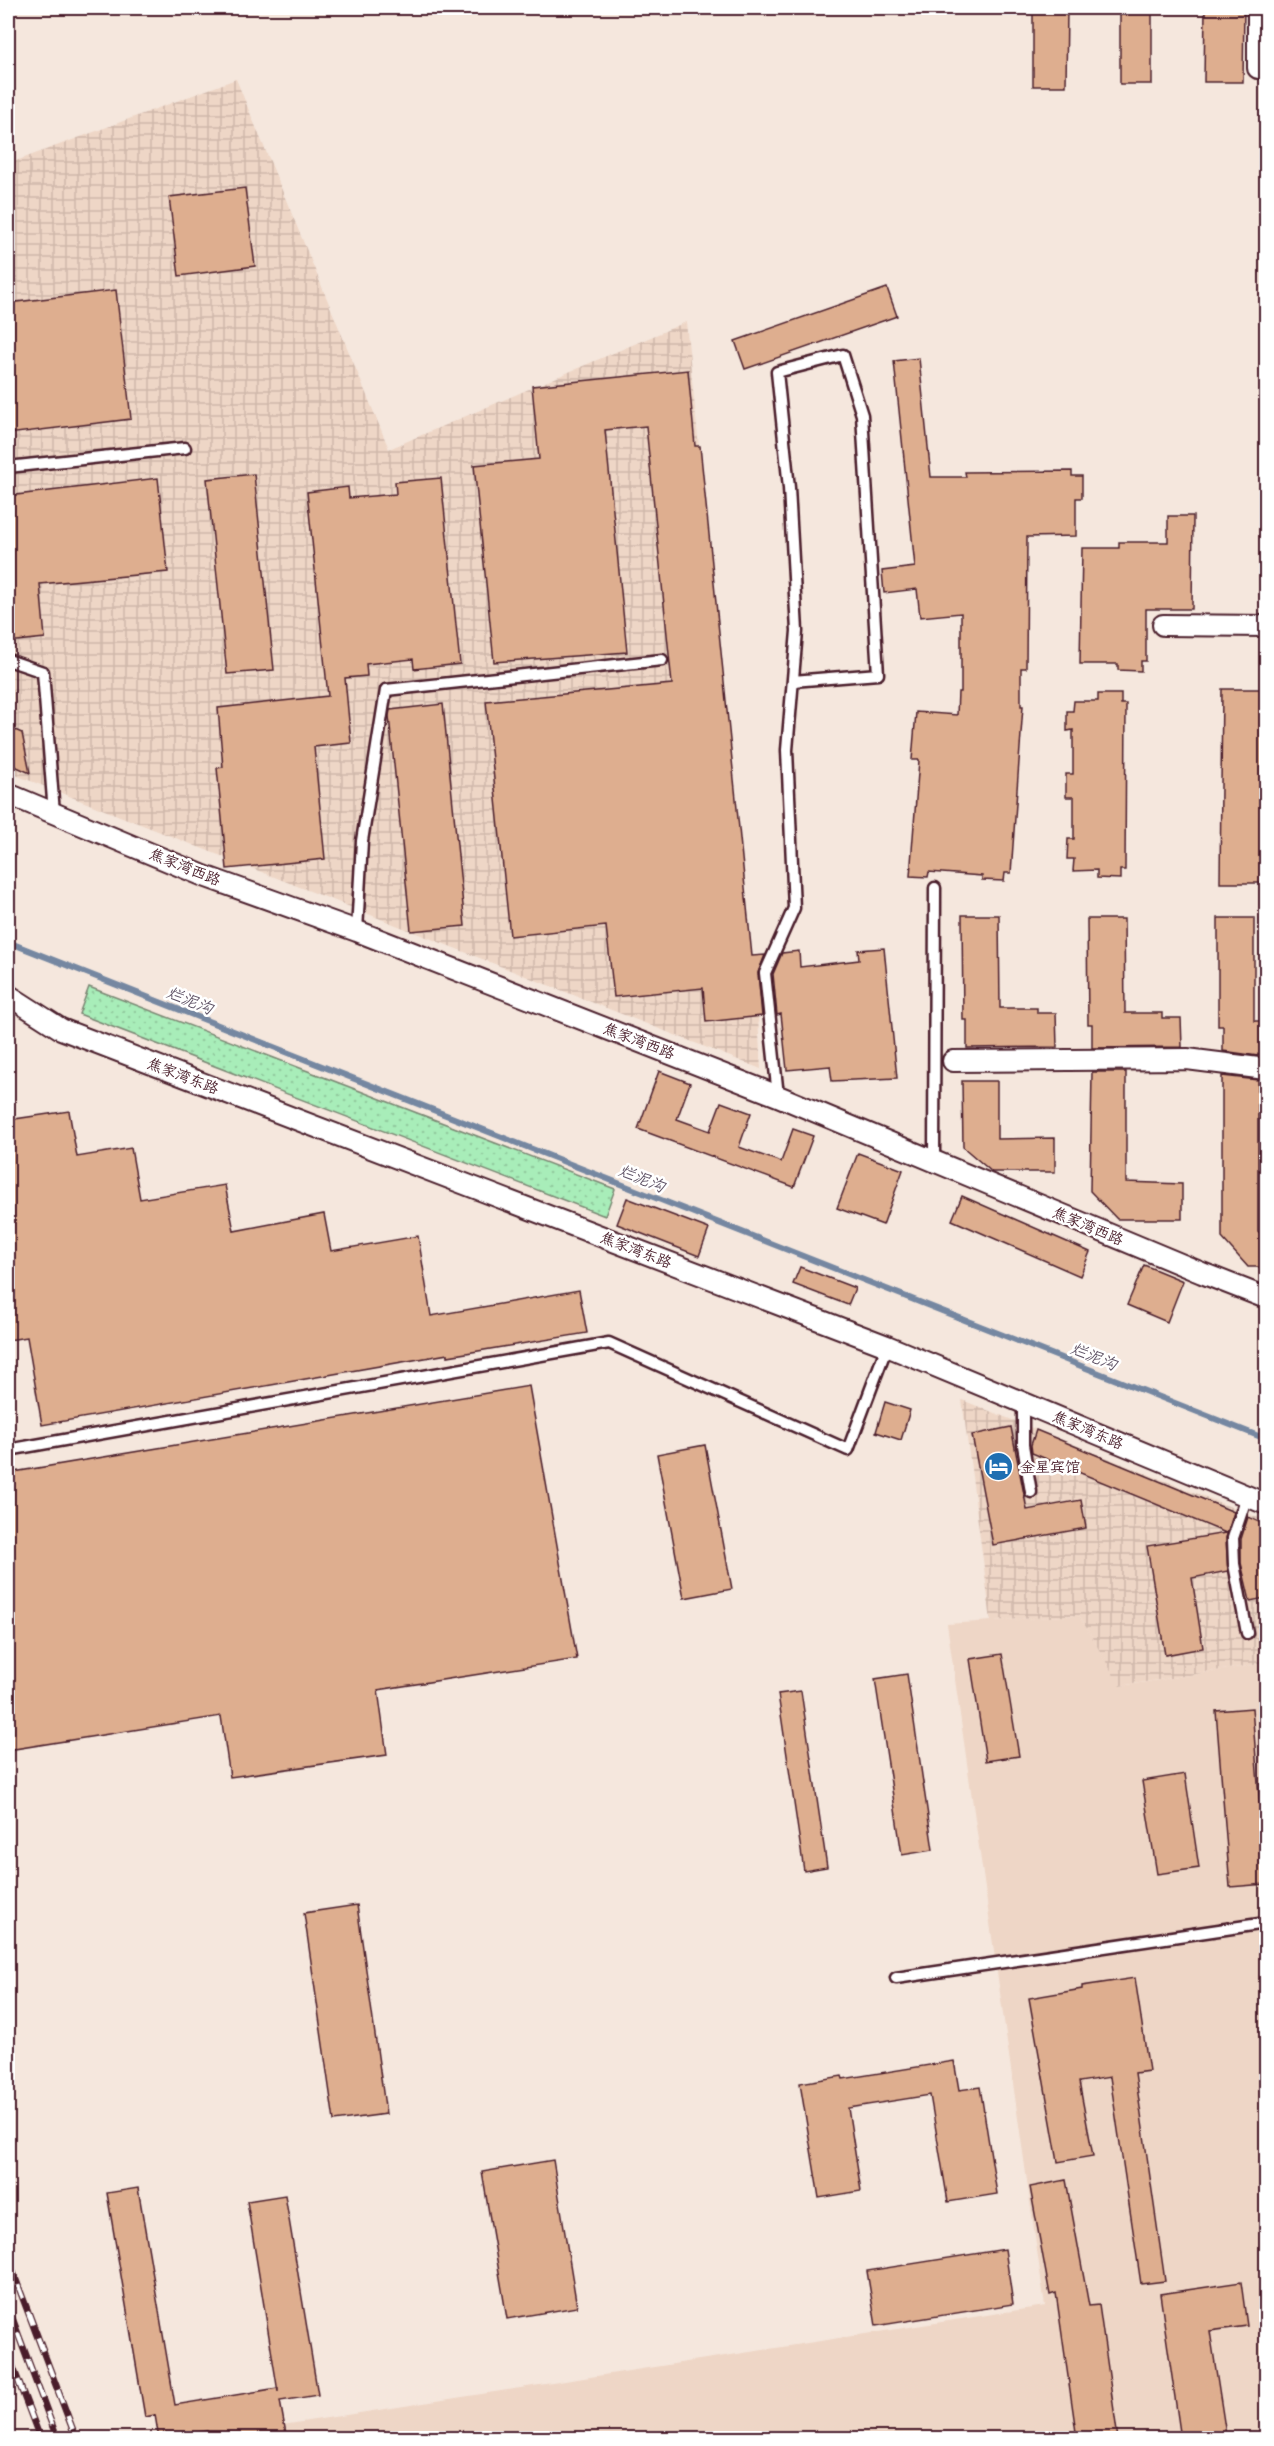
<svg xmlns="http://www.w3.org/2000/svg" width="1274" height="2446" viewBox="0 0 1274 2446" font-family="'Balsamiq Sans','LXGW WenKai TC',sans-serif">
<style>
.built{fill:#eed6c6}
.industrial{fill:url(#industrial-grid)}
.park{fill:url(#park-dots);stroke:#798672;stroke-width:1.5}
.lines{fill:none;stroke-linecap:round;stroke-linejoin:round}
.stream{stroke:#7487a1;stroke-width:6}
.building{fill:#deae8f;stroke:#4a1f2b;stroke-width:1.5}
.lane-casing{stroke:#4a1f2b;stroke-width:15}
.street-casing{stroke:#4a1f2b;stroke-width:24}
.lane{stroke:#fff;stroke-width:10}
.street{stroke:#fff;stroke-width:20}
.rail-casing{stroke:#4a1f2b;stroke-width:7}
.rail{stroke:#fff;stroke-width:4.5;stroke-dasharray:14;stroke-linecap:butt}
.labels{text-anchor:middle;stroke-width:5;stroke-linejoin:round;paint-order:stroke}
.street-label{font-size:15px;fill:#4a1f2b;stroke:#fff}
.poi-label{font-size:15px;fill:#4a1f2b;stroke:#fff;text-anchor:start}
.water-label{font-size:16px;font-style:italic;fill:#5f5366;stroke:#fff}
</style>
<defs>
<pattern id="industrial-grid" width="8" height="8" patternUnits="userSpaceOnUse" patternTransform="scale(1.5)"><rect width="8" height="8" fill="#eed6c6"/><path d="M0 4h8M4 0v8" fill="none" stroke="#ceb7aa"/></pattern>
<pattern id="park-dots" width="8" height="8" patternUnits="userSpaceOnUse" patternTransform="scale(1.5)"><rect width="8" height="8" fill="#a8edb9"/><path d="M2 2h.1M6 6h.1" fill="none" stroke="#92cb9f" stroke-width="1.8" stroke-linecap="round"/></pattern>
</defs>
<rect width="100%" height="100%" fill="#f5e7dd"/>
<filter id="ink" filterUnits="userSpaceOnUse"><feTurbulence type="fractalNoise" baseFrequency=".0167" numOctaves="2"/><feDisplacementMap in="SourceGraphic" scale="12" xChannelSelector="R" yChannelSelector="G"/><feConvolveMatrix kernelMatrix="1 2 1 2 8 2 1 2 1" color-interpolation-filters="sRGB"/></filter>
<g filter="url(#ink)">
<path class="built" d="M1079 1615 1121 1686 1266 1663V2438H199L1045 2306 947 1624Z"/>
<g class="industrial">
<path d="M236 79 389 449 686 322 758 1017 761 1069 8 772V164Z"/>
<path d="M962 1400 1266 1521V1663L1120 1686 1079 1615 991 1621Z"/>
</g>
<path class="park" d="M89 987 615 1189 605 1216 79 1014Z"/>
<g class="lines">
<path class="stream" d="M8 942 1266 1439"/>
</g>
<g class="building">
<path d="M1033 8H1067L1066 86H1033Z"/>
<rect x="1120" y="8" width="32" height="76"/>
<path d="M1205 8H1244L1243 82H1204Z"/>
<path d="M245 188 255 266 179 276 169 197Z"/>
<path d="M887 288 897 316 745 369 735 341Z"/>
<path d="M116 290 131 419 8 434V303Z"/>
<path d="M919 358 931 477H966L965 472 1072 471V476H1082V498H1076V536L1027 537 1026 668H1021V706H1023L1011 873H1005L1004 881 982 880V876L929 872 928 877 910 876 919 760H912L916 712 957 715 958 692H961V613L920 617 917 589 884 593 882 571 915 567 894 361Z"/>
<path d="M688 370 695 446H700L752 956 765 955 758 973 762 1016 706 1022 703 988 614 997 606 926 510 936 486 701 672 684 646 426 605 430 627 652 494 662 474 465 539 459 532 386Z"/>
<path d="M254 474 274 670 227 674 207 479Z"/>
<path d="M158 478 168 572 40 584 45 638 8 642V496Z"/>
<path d="M441 478 460 664 414 669 413 659 366 664 367 676 345 678 351 743 314 747 325 859 227 869 217 768 223 767 218 708 328 696 307 492 348 487 349 498 396 494 395 482Z"/>
<path d="M1168 516H1193L1192 609H1146V661H1141V671L1118 670V664H1080L1082 548H1119V542H1168Z"/>
<path d="M1222 689H1266V883H1220Z"/>
<path d="M1098 694H1121V704H1126L1125 870H1120V879L1097 878V870L1073 871 1074 859H1067L1068 839H1074V797H1066V774H1073V730L1067 731V711H1073L1074 701H1098Z"/>
<path d="M443 704 465 926 411 931 389 716 390 710Z"/>
<path d="M8 727 22 733 30 773 8 763Z"/>
<path d="M962 915H999L1000 1008H1037V1013H1056L1057 1047 967 1048V1020H963Z"/>
<path d="M1218 918H1254V1021H1266V1054H1258V1056L1223 1051V1026H1218Z"/>
<path d="M1087 919H1124L1125 1013H1162V1018H1181L1182 1047 1092 1048V1024H1088Z"/>
<path d="M884 948 897 1078 832 1081 830 1066 787 1070 781 1014 777 1015 773 974 782 953 799 951 800 967 859 960 858 950Z"/>
<path d="M659 1071 690 1083 677 1119 710 1131 721 1102 751 1113 739 1147 781 1162 793 1129 813 1136 794 1187 638 1129Z"/>
<path d="M1092 1072H1126V1182L1182 1184V1219H1117L1090 1191Z"/>
<path d="M1222 1076 1258 1080V1232H1266V1267H1248L1222 1238Z"/>
<path d="M962 1081H997V1139L1055 1138V1172H992L963 1147Z"/>
<path d="M69 1111 77 1157 131 1148 140 1199 225 1185 234 1231 324 1214 331 1251 418 1236 431 1316 579 1290 587 1333 448 1356V1354L42 1425 27 1337 8 1340V1120Z"/>
<path d="M858 1153 903 1170 883 1225 837 1208Z"/>
<path d="M962 1196 1090 1252 1080 1276 952 1220Z"/>
<path d="M627 1198 709 1229 699 1256 617 1224Z"/>
<path d="M1144 1265 1183 1281 1167 1322 1127 1305Z"/>
<path d="M800 1267 855 1288 848 1305 793 1284Z"/>
<path d="M529 1386 577 1659 378 1690 387 1755 230 1777 221 1716 8 1750V1473Z"/>
<path d="M885 1402 910 1410 901 1440 876 1432Z"/>
<path d="M1011 1427 1027 1510 1081 1500 1086 1528 993 1545 972 1435Z"/>
<path d="M1036 1430 1234 1512 1226 1538 1228 1571 1192 1578 1203 1648 1165 1655 1147 1546 1226 1533 1032 1453 1031 1445Z"/>
<path d="M705 1445 732 1589 684 1598 657 1454Z"/>
<path d="M1248 1517 1266 1525V1598L1250 1601 1241 1563V1539Z"/>
<path d="M1002 1654 1019 1756 986 1761 970 1659Z"/>
<path d="M907 1674 933 1850 902 1855 875 1679Z"/>
<path d="M801 1691 827 1867 804 1871 778 1694Z"/>
<path d="M1252 1708 1266 1884 1230 1887 1216 1711Z"/>
<path d="M1185 1774 1199 1868 1157 1874 1142 1781Z"/>
<path d="M357 1905 386 2114 334 2121 304 1913Z"/>
<path d="M1135 1978 1149 2071 1135 2073 1165 2281 1141 2284 1110 2077 1079 2082 1093 2156 1058 2162 1029 1998 1082 1989V1986Z"/>
<path d="M954 2061 959 2090 980 2087 997 2194 948 2202 930 2095 848 2108 861 2191 819 2198 800 2083 842 2076 843 2079Z"/>
<path d="M553 2160 577 2307 507 2319 482 2172Z"/>
<path d="M1066 2180 1089 2306 1099 2305 1118 2439H1077L1056 2293 1050 2295 1030 2187Z"/>
<path d="M138 2188 175 2405 278 2388V2392L247 2201 285 2195 318 2395 280 2401 287 2439H207V2431L159 2439 155 2415 145 2417 107 2193Z"/>
<path d="M1005 2249 1013 2304 876 2326 867 2271Z"/>
<path d="M1241 2282 1247 2326 1210 2331 1226 2435 1181 2439 1160 2294Z"/>
</g>
<g class="lines">
<defs>
<g id="lane">
<path d="M8 467 185 448"/>
<path d="M8 660 43 672 54 813"/>
<path d="M357 931 362 841 386 690 662 660"/>
<path d="M778 1096 765 973 794 908 787 750 797 631 789 488 777 372 843 355 862 415 878 674 793 681"/>
<path d="M934 1161 935 888"/>
<path d="M1023 1403V1445L1031 1492"/>
<path d="M8 1450 609 1343 848 1450 887 1346"/>
<path d="M1247 1496 1233 1538 1234 1564 1247 1633"/>
<path d="M896 1978 1266 1923"/>
</g>
<g id="street">
<path d="M1258 8V68"/>
<path d="M1163 625 1266 626"/>
<path d="M8 794 204 876 357 931 778 1096 1202 1273 1266 1298"/>
<path d="M8 995 61 1029 887 1346 1266 1504"/>
<path d="M953 1061 1187 1059 1266 1069"/>
</g>
</defs>
<use href="#lane" class="lane-casing"/>
<use href="#street" class="street-casing"/>
<use href="#lane" class="lane"/>
<use href="#street" class="street"/>
<defs>
<g id="rail">
<path d="M8 2259 76 2438"/>
<path d="M8 2307 57 2438"/>
<path d="M8 2354 40 2438"/>
</g>
</defs>
<use href="#rail" class="rail-casing"/>
<use href="#rail" class="rail"/>
</g>
</g>
<defs>
<symbol id="hotel-disc" viewBox="-11 -11 22 22"><circle r="9.5" fill="#1f6fb2" stroke="#fff"/><path d="M-6-4.5h1.5V1H6V5H4.5V3h-9V5H-6ZM-4 0a1.8 1.8 0 1 1 3.6 0ZM.5 0V-2.5h3Q6-2.5 6 0Z" fill="#fff"/></symbol>
</defs>
<g fill-rule="evenodd">
<use href="#hotel-disc" x="982" y="1450" width="33" height="33"/>
</g>
<g class="labels">
<g class="street-label">
<text transform="translate(185 867) rotate(22)" y="5">焦家湾西路</text>
<text transform="translate(639 1041) rotate(21)" y="5">焦家湾西路</text>
<text transform="translate(183 1076) rotate(21)" y="5">焦家湾东路</text>
<text transform="translate(1088 1226) rotate(23)" y="5">焦家湾西路</text>
<text transform="translate(636 1250) rotate(21)" y="5">焦家湾东路</text>
<text transform="translate(1088 1430) rotate(23)" y="5">焦家湾东路</text>
</g>
<g class="poi-label">
<text x="1020" y="1472">金星宾馆</text>
</g>
<g class="water-label">
<text transform="translate(190 1000) rotate(22)" y="6">烂泥沟</text>
<text transform="translate(642 1178) rotate(22)" y="6">烂泥沟</text>
<text transform="translate(1094 1356) rotate(22)" y="6">烂泥沟</text>
</g>
</g>
<rect width="1274" height="2446" fill="none" stroke="#fff" stroke-width="30"/>
<rect x="15" y="15" width="1244" height="2416" fill="none" stroke="#4a1f2b" stroke-width="2" filter="url(#ink)"/>
</svg>
